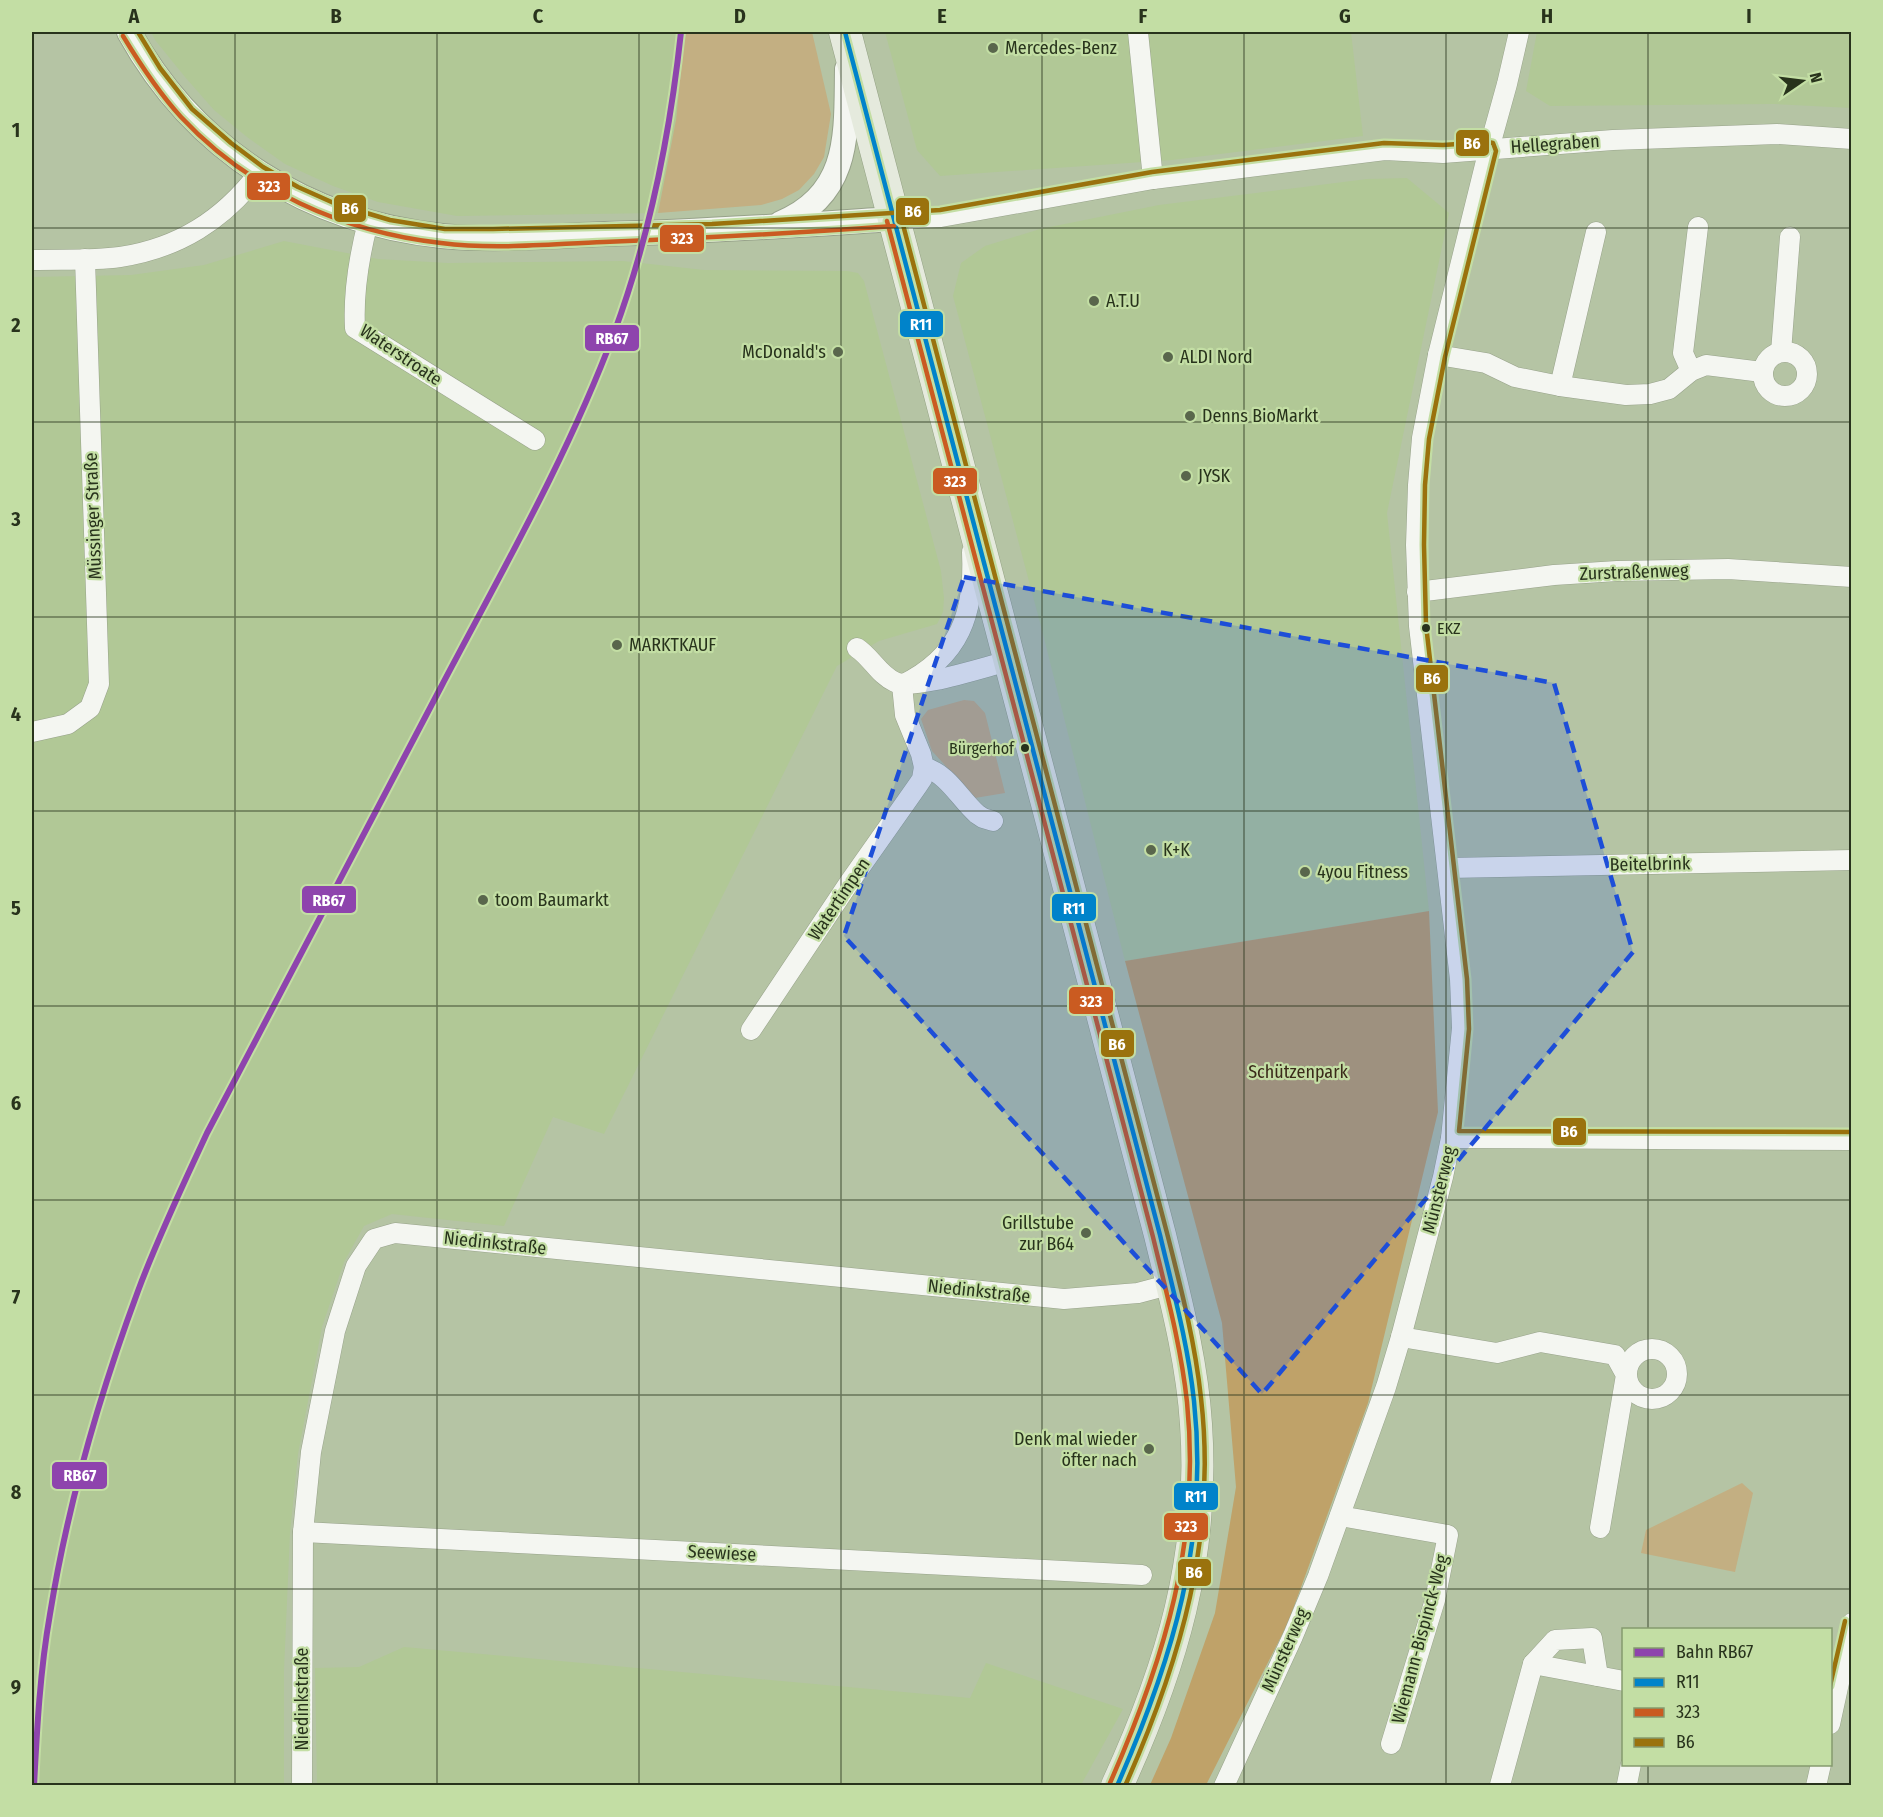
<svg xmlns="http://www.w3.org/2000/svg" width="1883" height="1817" viewBox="0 0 1883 1817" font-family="'Fira Sans Condensed',sans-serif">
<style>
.built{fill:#b1c896}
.green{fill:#c3af82}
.forest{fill:#bfa269}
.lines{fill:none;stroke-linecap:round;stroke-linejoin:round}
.minor-casing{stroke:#97a28a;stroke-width:21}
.tertiary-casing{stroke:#97a28a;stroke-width:26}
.primary-casing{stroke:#94a184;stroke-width:33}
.minor{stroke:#f4f6f1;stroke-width:20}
.tertiary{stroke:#f4f6f1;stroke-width:24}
.primary{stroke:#e5eadd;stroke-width:32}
.bus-1-casing{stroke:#c3dea4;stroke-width:9}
.bus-2-casing{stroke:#c3dea4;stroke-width:9}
.bus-3-casing{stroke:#c3dea4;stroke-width:9}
.bus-1{stroke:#0083ca;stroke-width:4.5}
.bus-2{stroke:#ca5b21;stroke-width:4.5}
.bus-3{stroke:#9a720d;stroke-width:4.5}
.rail-1-casing{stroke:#c3dea4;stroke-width:10}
.rail-1{stroke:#8e44ad;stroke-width:6}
.marked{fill:#1d4ed8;fill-opacity:0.2;stroke:#1d4ed8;stroke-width:4.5;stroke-dasharray:12 8;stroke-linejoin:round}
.grid{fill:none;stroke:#28331c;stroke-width:1.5;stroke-opacity:0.55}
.poi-dot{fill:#59664c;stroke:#c3dea4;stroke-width:2}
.bus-dot{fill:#28331c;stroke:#c3dea4;stroke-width:2}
.labels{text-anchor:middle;stroke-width:4.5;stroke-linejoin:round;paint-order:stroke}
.bus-label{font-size:16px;fill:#28331c;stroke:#c3dea4;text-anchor:start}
.poi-label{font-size:18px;fill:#28331c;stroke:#c3dea4;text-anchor:start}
.street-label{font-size:18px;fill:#28331c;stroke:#c3dea4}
.park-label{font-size:18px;fill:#3b2b1a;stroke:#c3dea4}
.line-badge{stroke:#c3dea4;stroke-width:2}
.badge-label{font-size:16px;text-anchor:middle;font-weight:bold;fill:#fff}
.neatline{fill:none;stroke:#28331c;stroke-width:2}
.grid-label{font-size:20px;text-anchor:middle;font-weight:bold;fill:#28331c}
</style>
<rect width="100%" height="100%" fill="#b5c4a4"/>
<g class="built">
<path d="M151 32H685L676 120 658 213 457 216 378 202 333 186 285 164 247 137 214 110 185 77 155 40Z"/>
<path d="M885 32H1351L1363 136 1172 160 940 176 917 150Z"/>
<path d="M1537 32H1851V108L1774 104 1550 106 1526 91Z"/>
<path d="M1407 178 1449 213 1387 513 1429 911 1125 961 1042 630 953 296 961 263 985 246 1040 229 1159 205 1367 179Z"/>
<path d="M284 241 378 259 448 263 623 261 704 270 847 271 858 273 864 281 941 571 944 598 943 612 937 624 879 641 837 666 604 1134 553 1117 504 1226 392 1214 364 1226 344 1262 322 1327 298 1454 290 1533 284 1670V1785H32V277L131 275 204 265Z"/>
<path d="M404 1647 970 1698 986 1663 1123 1709 1081 1785H317L315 1668 359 1667Z"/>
</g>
<g class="green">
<path d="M685 32H812L831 114 824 157 814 174 799 190 782 199 761 205 658 213 676 120Z"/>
<path d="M964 700 974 701 985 713 1005 793 975 798 932 751 921 719 928 710Z"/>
<path d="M1742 1483 1753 1493 1735 1572 1641 1553 1646 1530Z"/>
</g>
<path class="forest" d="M1429 911 1438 1112 1368 1403 1288 1623 1206 1785H1150L1171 1738 1215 1613 1236 1487 1222 1323 1125 961Z"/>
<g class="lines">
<defs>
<g id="minor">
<path d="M1138 32 1153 179"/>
<path d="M894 219 941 217 1153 179 1385 150 1443 153 1613 140 1777 134 1852 139"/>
<path d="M368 222C359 257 353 291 355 328L535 440"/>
<path d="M32 260C61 259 91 261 120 257 179 248 223 220 259 173"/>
<circle cx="1785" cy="374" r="22"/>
<path d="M1781 352 1790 237"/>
<path d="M1438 355 1486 363 1515 377 1560 386 1626 395 1650 394 1669 389 1691 371 1706 365 1762 372"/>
<path d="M1691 371 1683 353 1698 227"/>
<path d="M1560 386 1596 232"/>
<path d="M1417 592 1554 575 1617 571 1728 569 1852 577"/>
<path d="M857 648C871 657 879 675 895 682 913 691 987 666 1009 661"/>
<path d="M902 685C960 657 975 613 972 552"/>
<path d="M902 685 905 715 921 754 924 767C948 774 959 798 977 814L983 818 993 821"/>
<path d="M32 732 68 724 90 708 99 684 85 259"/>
<path d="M1448 868 1852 860"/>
<path d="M751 1030 849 883 918 785 922 779 924 767"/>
<path d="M1451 1138 1852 1140"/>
<path d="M1401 1337 1497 1353 1540 1342 1615 1355 1626 1375 1600 1528"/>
<circle cx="1652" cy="1374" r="25"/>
<path d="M1340 1516 1448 1535 1435 1600 1391 1744"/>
<path d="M303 1532 1142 1575"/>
<path d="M1533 1664 1555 1640 1592 1638 1598 1676"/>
<path d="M1830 1724 1852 1623"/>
<path d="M1627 1784 1631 1764"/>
<path d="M1500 1785 1533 1664 1624 1681"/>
<path d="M302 1786 303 1532 311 1452 335 1331 356 1266 374 1239 395 1233 1064 1299 1138 1293 1172 1284"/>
<path d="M1224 1786 1293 1636 1318 1576 1386 1387 1401 1337 1443 1177 1451 1138 1462 1028 1460 979 1419 626 1416 545 1418 485 1422 438 1438 355 1489 149 1507 84 1519 32"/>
<path d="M1816 1786 1821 1764"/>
</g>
<g id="tertiary">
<path d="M129 32C194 150 308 222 442 236 495 241 551 236 605 234 701 232 798 225 894 219"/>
<path d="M781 223C851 194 846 133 847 69"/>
</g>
<path id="primary" d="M845 32 1160 1235C1175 1297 1192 1360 1196 1424 1205 1556 1172 1666 1117 1786"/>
</defs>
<use href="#minor" class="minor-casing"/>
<use href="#tertiary" class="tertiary-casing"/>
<use href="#primary" class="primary-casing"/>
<use href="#minor" class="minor"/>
<use href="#tertiary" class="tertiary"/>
<use href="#primary" class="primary"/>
<defs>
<path id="bus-1" d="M845 32 1160 1235C1173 1290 1188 1344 1194 1401 1209 1540 1173 1659 1117 1786"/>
<g id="bus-2">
<path d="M123 36C140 64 158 92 181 117 249 190 343 232 441 243 495 250 550 244 604 242 701 238 798 233 894 226"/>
<path d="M887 221 1153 1237C1166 1291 1181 1346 1187 1402 1201 1541 1165 1658 1110 1783"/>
</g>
<g id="bus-3">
<path d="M138 32 160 68 192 109 231 143 263 167 298 187 336 204 390 220 445 229H493L712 224 940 210 1152 172 1384 143 1443 145 1488 142 1493 143 1496 151 1445 357 1429 439 1425 485 1424 545 1426 625 1467 979 1469 1029 1459 1131 1852 1132"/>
<path d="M901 217 1167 1233C1181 1288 1195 1342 1201 1398 1217 1537 1181 1660 1125 1786"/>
<path d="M1830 1686 1845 1621"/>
</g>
</defs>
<use href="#bus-1" class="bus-1-casing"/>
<use href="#bus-2" class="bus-2-casing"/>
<use href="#bus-3" class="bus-3-casing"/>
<use href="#bus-1" class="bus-1"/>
<use href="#bus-2" class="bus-2"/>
<use href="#bus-3" class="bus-3"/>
<defs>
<path id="rail-1" d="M34 1786C37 1728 40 1671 50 1614 68 1503 99 1396 138 1291 158 1237 183 1185 207 1133 284 984 363 836 441 687 502 571 568 456 614 333 650 236 670 134 681 32"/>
</defs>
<use href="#rail-1" class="rail-1-casing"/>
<use href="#rail-1" class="rail-1"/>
</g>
<path class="marked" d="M964 577 1554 683 1633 952 1262 1394 844 936Z"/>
<path class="grid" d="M235 32V1786M437 32V1786M639 32V1786M841 32V1786M1042 32V1786M1244 32V1786M1446 32V1786M1648 32V1630M32 228H1852M32 422H1852M32 617H1852M32 811H1852M32 1006H1852M32 1200H1852M32 1395H1852M32 1589H1852M1648 1764V1786"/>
<g class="poi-dot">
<circle cx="993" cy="48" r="6"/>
<circle cx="1094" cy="301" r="6"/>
<circle cx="838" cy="352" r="6"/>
<circle cx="1168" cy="357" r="6"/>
<circle cx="1190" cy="416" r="6"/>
<circle cx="1186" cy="476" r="6"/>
<circle cx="617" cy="645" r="6"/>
<circle cx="1151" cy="850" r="6"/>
<circle cx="1305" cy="872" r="6"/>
<circle cx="483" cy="900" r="6"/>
<circle cx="1086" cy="1233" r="6"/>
<circle cx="1149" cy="1449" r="6"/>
</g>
<g class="bus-dot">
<circle cx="1426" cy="628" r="5"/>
<circle cx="1025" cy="748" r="5"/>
</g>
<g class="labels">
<g class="bus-label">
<text x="1437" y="634">EKZ</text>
<text x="1014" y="754" text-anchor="end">Bürgerhof</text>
</g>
<g class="poi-label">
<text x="1005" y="54">Mercedes-Benz</text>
<text x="1106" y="307">A.T.U</text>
<text x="826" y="358" text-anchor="end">McDonald's</text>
<text x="1180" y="363">ALDI Nord</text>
<text x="1202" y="422">Denns BioMarkt</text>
<text x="1198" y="482">JYSK</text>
<text x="629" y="651">MARKTKAUF</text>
<text x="1163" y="856">K+K</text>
<text x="1317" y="878">4you Fitness</text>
<text x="495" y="906">toom Baumarkt</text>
<text x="1074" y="1229" text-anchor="end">Grillstube<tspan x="1074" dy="21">zur B64</tspan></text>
<text x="1137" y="1445" text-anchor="end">Denk mal wieder<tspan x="1137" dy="21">öfter nach</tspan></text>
</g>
<g class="street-label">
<text transform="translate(1555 144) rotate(-4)" y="6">Hellegraben</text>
<text transform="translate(401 355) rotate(34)" y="6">Waterstroate</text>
<text transform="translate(93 516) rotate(-92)" y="6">Müssinger Straße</text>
<text transform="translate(1634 572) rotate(-2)" y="6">Zurstraßenweg</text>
<text transform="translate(1650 864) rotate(-1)" y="6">Beitelbrink</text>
<text transform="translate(839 899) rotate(-56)" y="6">Watertimpen</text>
<text transform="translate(1439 1190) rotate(-76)" y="6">Münsterweg</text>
<text transform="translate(495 1243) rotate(6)" y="6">Niedinkstraße</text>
<text transform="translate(979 1291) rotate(6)" y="6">Niedinkstraße</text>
<text transform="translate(722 1553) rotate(3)" y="6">Seewiese</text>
<text transform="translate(1420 1639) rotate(-75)" y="6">Wiemann-Bispinck-Weg</text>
<text transform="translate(1285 1650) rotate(-66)" y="6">Münsterweg</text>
<text transform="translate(302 1699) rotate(-90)" y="6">Niedinkstraße</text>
</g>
<g class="park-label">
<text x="1298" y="1078">Schützenpark</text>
</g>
</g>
<g class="line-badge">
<rect x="1455" y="129" width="35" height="28" rx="6" fill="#9a720d"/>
<rect x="246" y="172" width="45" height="29" rx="6" fill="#ca5b21"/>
<rect x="333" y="194" width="34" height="29" rx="6" fill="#9a720d"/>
<rect x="895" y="197" width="35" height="29" rx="6" fill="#9a720d"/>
<rect x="659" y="224" width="46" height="29" rx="6" fill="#ca5b21"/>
<rect x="899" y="310" width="45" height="28" rx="6" fill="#0083ca"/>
<rect x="584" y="324" width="56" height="28" rx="6" fill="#8e44ad"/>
<rect x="932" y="467" width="46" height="28" rx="6" fill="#ca5b21"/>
<rect x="1415" y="664" width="34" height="29" rx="6" fill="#9a720d"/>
<rect x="301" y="885" width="56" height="29" rx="6" fill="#8e44ad"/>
<rect x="1051" y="893" width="46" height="29" rx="6" fill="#0083ca"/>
<rect x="1068" y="986" width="46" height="29" rx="6" fill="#ca5b21"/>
<rect x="1100" y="1029" width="35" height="29" rx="6" fill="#9a720d"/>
<rect x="1552" y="1117" width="35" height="29" rx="6" fill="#9a720d"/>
<rect x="51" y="1461" width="57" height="29" rx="6" fill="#8e44ad"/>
<rect x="1173" y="1482" width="46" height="29" rx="6" fill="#0083ca"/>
<rect x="1163" y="1512" width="46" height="29" rx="6" fill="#ca5b21"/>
<rect x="1177" y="1558" width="35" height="29" rx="6" fill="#9a720d"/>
</g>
<g class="badge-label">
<text x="1472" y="149">B6</text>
<text x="269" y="192">323</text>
<text x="350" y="214">B6</text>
<text x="913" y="217">B6</text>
<text x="682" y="244">323</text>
<text x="921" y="330">R11</text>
<text x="612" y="344">RB67</text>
<text x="955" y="487">323</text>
<text x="1432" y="684">B6</text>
<text x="329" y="906">RB67</text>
<text x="1074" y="914">R11</text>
<text x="1091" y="1007">323</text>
<text x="1117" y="1050">B6</text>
<text x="1569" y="1137">B6</text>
<text x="80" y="1481">RB67</text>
<text x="1196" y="1502">R11</text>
<text x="1186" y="1532">323</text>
<text x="1194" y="1578">B6</text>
</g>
<rect width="1883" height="1817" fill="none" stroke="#c3dea4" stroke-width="66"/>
<rect x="1622" y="1628" width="210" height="138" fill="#c3dea4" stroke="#859a6e" stroke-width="1.5"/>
<rect x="1634" y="1648" width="30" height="9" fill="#8e44ad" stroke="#859a6e" stroke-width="1.5"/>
<text x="1676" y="1658" font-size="18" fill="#28331c">Bahn RB67</text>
<rect x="1634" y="1678" width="30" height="9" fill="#0083ca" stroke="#859a6e" stroke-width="1.5"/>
<text x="1676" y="1688" font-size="18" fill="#28331c">R11</text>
<rect x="1634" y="1708" width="30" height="9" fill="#ca5b21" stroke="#859a6e" stroke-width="1.5"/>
<text x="1676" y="1718" font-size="18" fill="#28331c">323</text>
<rect x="1634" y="1738" width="30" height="9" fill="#9a720d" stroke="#859a6e" stroke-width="1.5"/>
<text x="1676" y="1748" font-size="18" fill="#28331c">B6</text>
<g transform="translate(1802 81) rotate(76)" stroke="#c3dea4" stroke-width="4.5" paint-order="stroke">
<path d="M0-4.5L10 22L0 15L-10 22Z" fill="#28331c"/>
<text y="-9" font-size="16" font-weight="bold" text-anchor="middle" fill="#28331c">N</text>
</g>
<rect x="33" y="33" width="1817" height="1751" class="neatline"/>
<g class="grid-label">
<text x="134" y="23">A</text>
<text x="336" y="23">B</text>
<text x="538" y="23">C</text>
<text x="740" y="23">D</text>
<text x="942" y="23">E</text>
<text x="1143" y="23">F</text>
<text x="1345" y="23">G</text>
<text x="1547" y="23">H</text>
<text x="1749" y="23">I</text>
<text x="16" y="137">1</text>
<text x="16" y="332">2</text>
<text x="16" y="526">3</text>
<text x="16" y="721">4</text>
<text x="16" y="915">5</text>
<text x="16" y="1110">6</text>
<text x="16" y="1304">7</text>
<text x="16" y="1499">8</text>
<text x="16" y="1694">9</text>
</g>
</svg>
